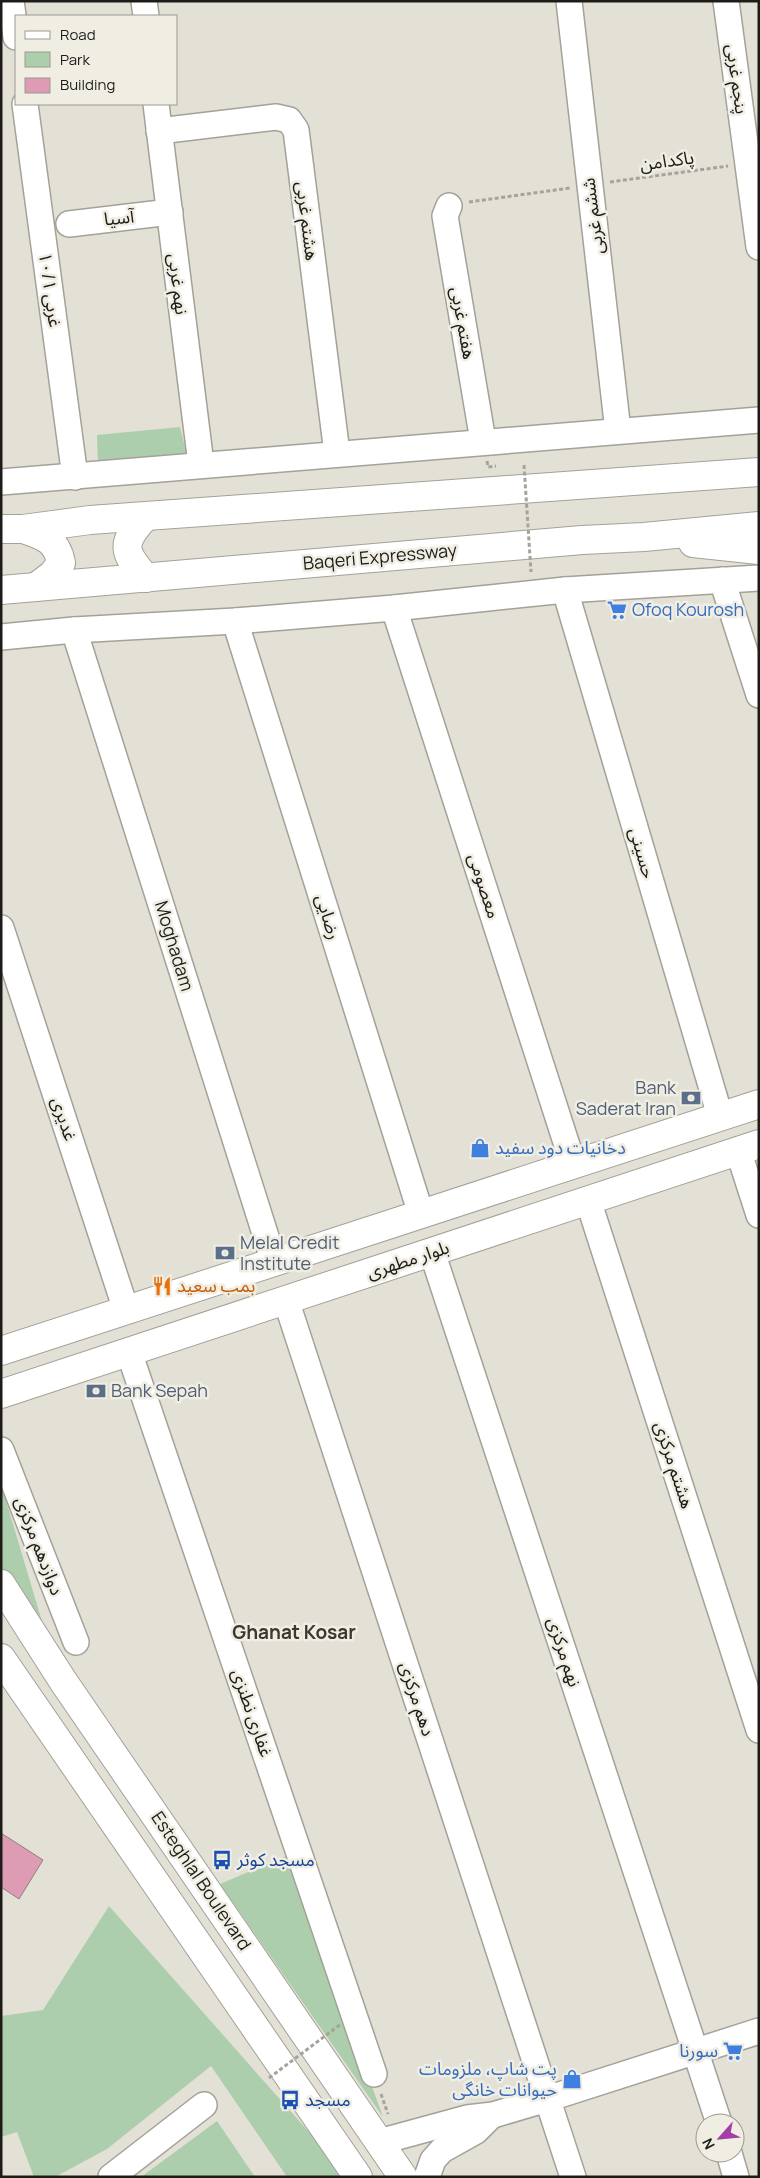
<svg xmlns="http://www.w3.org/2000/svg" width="760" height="2178" viewBox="0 0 760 2178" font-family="Manrope,'Noto Sans Arabic',sans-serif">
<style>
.green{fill:#adceac}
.building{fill:#dd9bb4;stroke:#8c8285}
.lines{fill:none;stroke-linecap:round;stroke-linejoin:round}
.minor-casing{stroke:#a4a198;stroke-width:28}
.major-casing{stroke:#a4a198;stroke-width:30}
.highway-casing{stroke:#a4a198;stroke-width:30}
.path{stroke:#a6a39b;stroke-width:3;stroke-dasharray:4 2.5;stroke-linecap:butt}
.minor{stroke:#fff;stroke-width:25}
.major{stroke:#fff;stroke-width:28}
.highway{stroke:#fff;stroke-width:28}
.path-bridge{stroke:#a6a39b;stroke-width:3;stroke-dasharray:4 2.5;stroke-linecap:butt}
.labels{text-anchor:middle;stroke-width:5;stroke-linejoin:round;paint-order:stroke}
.street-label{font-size:18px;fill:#1d1c19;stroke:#f0ede3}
.shop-label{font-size:18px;fill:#366cbe;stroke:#f0ede3;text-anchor:start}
.service-label{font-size:18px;fill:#4e5e75;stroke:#f0ede3;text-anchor:start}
.food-label{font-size:18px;fill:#c56008;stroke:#f0ede3;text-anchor:start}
.transit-label{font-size:18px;fill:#164399;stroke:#f0ede3;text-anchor:start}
.neighbourhood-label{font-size:19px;font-weight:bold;fill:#3a3830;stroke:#f0ede3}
</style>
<rect width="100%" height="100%" fill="#e3e0d6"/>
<g class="green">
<path d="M180 427 187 456 98 465 97 435Z"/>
<path d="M1 1484 47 1638 1 1570Z"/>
<path d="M289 1855 383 2117 220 1884Z"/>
<path d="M109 1906 324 2149 343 2177H287L211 2066 107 2149 55 2177H34L17 2132 1 2137V2016L43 2010Z"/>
<path d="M217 2121 255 2177H141Z"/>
</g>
<path class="building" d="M1 1833 43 1860 19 1899 1 1887Z"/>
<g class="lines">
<defs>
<g id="minor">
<path d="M11 1 16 37"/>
<path d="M144 1 146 16"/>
<path d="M569 1 618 431"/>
<path d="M726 1 759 247"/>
<path d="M25 104 75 477"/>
<path d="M156 104 201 464"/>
<path d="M159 131 276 117 289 120 296 130 337 453"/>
<path d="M449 206 445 216 483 441"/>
<path d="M69 224 170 212"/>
<path d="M1 482 759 420"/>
<path d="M722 580 759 695"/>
<path d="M565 590 720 1116"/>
<path d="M394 608 573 1164"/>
<path d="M235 621 421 1214"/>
<path d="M74 630 274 1262"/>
<path d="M1 637 74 630 235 621 394 608 565 590 759 578"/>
<path d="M1 928 126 1310"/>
<path d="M738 1150 759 1215"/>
<path d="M588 1200 759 1730"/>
<path d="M432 1252 719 2123"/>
<path d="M286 1300 573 2177"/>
<path d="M129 1352 374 2074"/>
<path d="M1 1450 76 1642"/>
<path d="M379 2142 467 2118 493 2115 547 2099 759 2031"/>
<path d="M729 2153 736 2177"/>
<path d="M111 2177 204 2105"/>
<path d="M427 2177 433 2160 442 2150 476 2131 490 2117"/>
</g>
<g id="major">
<path d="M1 1351 759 1104"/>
<path d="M1 1394 759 1144"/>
<path d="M1 1584 63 1681 403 2177"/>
<path d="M1 1658 358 2177"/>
</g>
<g id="highway">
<path d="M145 517C120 544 123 552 146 578"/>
<path d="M1 529H23L90 520 759 472"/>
<path d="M23 529C44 536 57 540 61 563L53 574 36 587"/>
<path d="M693 543 759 550"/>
<path d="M1 590 582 540 644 537 759 526"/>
</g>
</defs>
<use href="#minor" class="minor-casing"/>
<use href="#major" class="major-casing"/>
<use href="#highway" class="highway-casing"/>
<g class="path">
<path d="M610 182 728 166"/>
<path d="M469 202 570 188"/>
<path d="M487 461 488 467 496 466"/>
<path d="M381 2094 388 2114"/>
</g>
<use href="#minor" class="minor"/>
<use href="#major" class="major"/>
<use href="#highway" class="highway"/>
<g class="path-bridge">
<path d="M524 465 531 572"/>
<path d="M269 2078 341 2024"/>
</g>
</g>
<defs>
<symbol id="supermarket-bare" viewBox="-9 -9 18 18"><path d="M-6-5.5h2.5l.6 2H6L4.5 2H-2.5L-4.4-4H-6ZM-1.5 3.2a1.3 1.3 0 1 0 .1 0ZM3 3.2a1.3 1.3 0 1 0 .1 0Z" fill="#3f7fe0" stroke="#f0ede3" stroke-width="2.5" paint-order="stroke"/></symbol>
<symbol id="bank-bare" viewBox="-9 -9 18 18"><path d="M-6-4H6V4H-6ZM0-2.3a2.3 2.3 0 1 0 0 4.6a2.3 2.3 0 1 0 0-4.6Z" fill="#5c6f8a" stroke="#f0ede3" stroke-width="2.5" paint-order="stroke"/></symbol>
<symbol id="shop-bare" viewBox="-9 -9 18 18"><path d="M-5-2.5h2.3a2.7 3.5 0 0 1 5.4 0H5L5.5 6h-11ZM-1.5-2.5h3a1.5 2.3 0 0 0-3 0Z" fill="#3f7fe0" stroke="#f0ede3" stroke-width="2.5" paint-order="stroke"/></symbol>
<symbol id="restaurant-bare" viewBox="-9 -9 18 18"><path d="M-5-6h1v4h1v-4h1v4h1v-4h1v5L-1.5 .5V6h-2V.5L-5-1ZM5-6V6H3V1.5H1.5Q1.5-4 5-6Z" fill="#e8710a" stroke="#f0ede3" stroke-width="2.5" paint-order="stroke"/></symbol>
<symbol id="bus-bare" viewBox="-9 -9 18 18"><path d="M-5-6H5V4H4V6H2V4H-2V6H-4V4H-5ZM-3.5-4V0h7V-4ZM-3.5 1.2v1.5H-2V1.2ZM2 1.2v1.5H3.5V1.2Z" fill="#1a4fb4" stroke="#f0ede3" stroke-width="2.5" paint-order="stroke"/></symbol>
</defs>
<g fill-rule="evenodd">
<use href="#supermarket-bare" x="603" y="596" width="28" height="28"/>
<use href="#bank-bare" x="677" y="1084" width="28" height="28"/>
<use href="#shop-bare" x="466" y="1134" width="28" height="28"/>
<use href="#bank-bare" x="211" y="1239" width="28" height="28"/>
<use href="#restaurant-bare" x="148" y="1272" width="28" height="28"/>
<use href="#bank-bare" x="82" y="1377" width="28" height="28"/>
<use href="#bus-bare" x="208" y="1846" width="28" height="28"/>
<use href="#supermarket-bare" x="719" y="2037" width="28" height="28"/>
<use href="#shop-bare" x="558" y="2065" width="28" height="28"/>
<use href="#bus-bare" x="276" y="2086" width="28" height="28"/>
</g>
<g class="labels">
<g class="street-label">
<text transform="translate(737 79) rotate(82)" y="6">پنجم غربی</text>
<text transform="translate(667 161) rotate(-8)" y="6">پاکدامن</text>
<text transform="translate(593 216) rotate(-97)" y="6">ششم غربی</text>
<text transform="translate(119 218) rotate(-6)" y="6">آسیا</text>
<text transform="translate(307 221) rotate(83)" y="6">هشتم غربی</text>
<text transform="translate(178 284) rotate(83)" y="6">نهم غربی</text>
<text transform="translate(50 290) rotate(82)" y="6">۱۰/۱ غربی</text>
<text transform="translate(463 323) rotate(80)" y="6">هفتم غربی</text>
<text transform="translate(380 557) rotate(-5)" y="6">Baqeri Expressway</text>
<text transform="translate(642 853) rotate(74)" y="6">حسینی</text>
<text transform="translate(484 886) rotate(72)" y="6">معصومی</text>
<text transform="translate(328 917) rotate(73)" y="6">رضایی</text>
<text transform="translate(174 946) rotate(73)" y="6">Moghadam</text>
<text transform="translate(64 1119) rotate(72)" y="6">غدیری</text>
<text transform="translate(408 1260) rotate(-18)" y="6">بلوار مطهری</text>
<text transform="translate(674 1465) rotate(72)" y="6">هشتم مرکزی</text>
<text transform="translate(39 1546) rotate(69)" y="6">دوازدهم مرکزی</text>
<text transform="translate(564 1652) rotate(72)" y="6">نهم مرکزی</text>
<text transform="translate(417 1699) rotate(72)" y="6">دهم مرکزی</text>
<text transform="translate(252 1713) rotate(71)" y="6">غفاری نطنزی</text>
<text transform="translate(201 1881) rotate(56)" y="6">Esteghlal Boulevard</text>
</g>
<g class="shop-label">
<text x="632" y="616">Ofoq Kourosh</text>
<text x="495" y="1154">دخانیات دود سفید</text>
<text x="718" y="2057" text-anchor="end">سورنا</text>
<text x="557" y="2075" text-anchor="end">پت شاپ، ملزومات<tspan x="557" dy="21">حیوانات خانگی</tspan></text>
</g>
<g class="service-label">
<text x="676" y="1094" text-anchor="end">Bank<tspan x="676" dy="21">Saderat Iran</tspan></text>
<text x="240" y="1249">Melal Credit<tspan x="240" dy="21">Institute</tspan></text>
<text x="111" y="1397">Bank Sepah</text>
</g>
<g class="food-label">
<text x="177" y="1292">بمب سعید</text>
</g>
<g class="transit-label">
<text x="237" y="1866">مسجد کوثر</text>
<text x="305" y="2106">مسجد</text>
</g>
<g class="neighbourhood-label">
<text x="294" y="1639">Ghanat Kosar</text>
</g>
</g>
<rect width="760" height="2178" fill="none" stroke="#1d1c19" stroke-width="5"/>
<rect x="15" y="15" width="162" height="90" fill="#f0ede3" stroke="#9c9992"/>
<rect x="25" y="31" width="25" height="8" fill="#ffffff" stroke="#9c9992"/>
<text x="60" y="40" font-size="15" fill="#1d1c19">Road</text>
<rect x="25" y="52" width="25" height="15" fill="#adceac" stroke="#9c9992"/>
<text x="60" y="65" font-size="15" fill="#1d1c19">Park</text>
<rect x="25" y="78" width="25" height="15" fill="#dd9bb4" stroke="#9c9992"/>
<text x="60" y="90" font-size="15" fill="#1d1c19">Building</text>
<g transform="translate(720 2138) rotate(243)"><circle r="24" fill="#f0ede3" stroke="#9c9992"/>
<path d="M0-4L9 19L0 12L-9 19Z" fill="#a33fa5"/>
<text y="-8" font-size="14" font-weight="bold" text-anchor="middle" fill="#1d1c19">N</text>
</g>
</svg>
